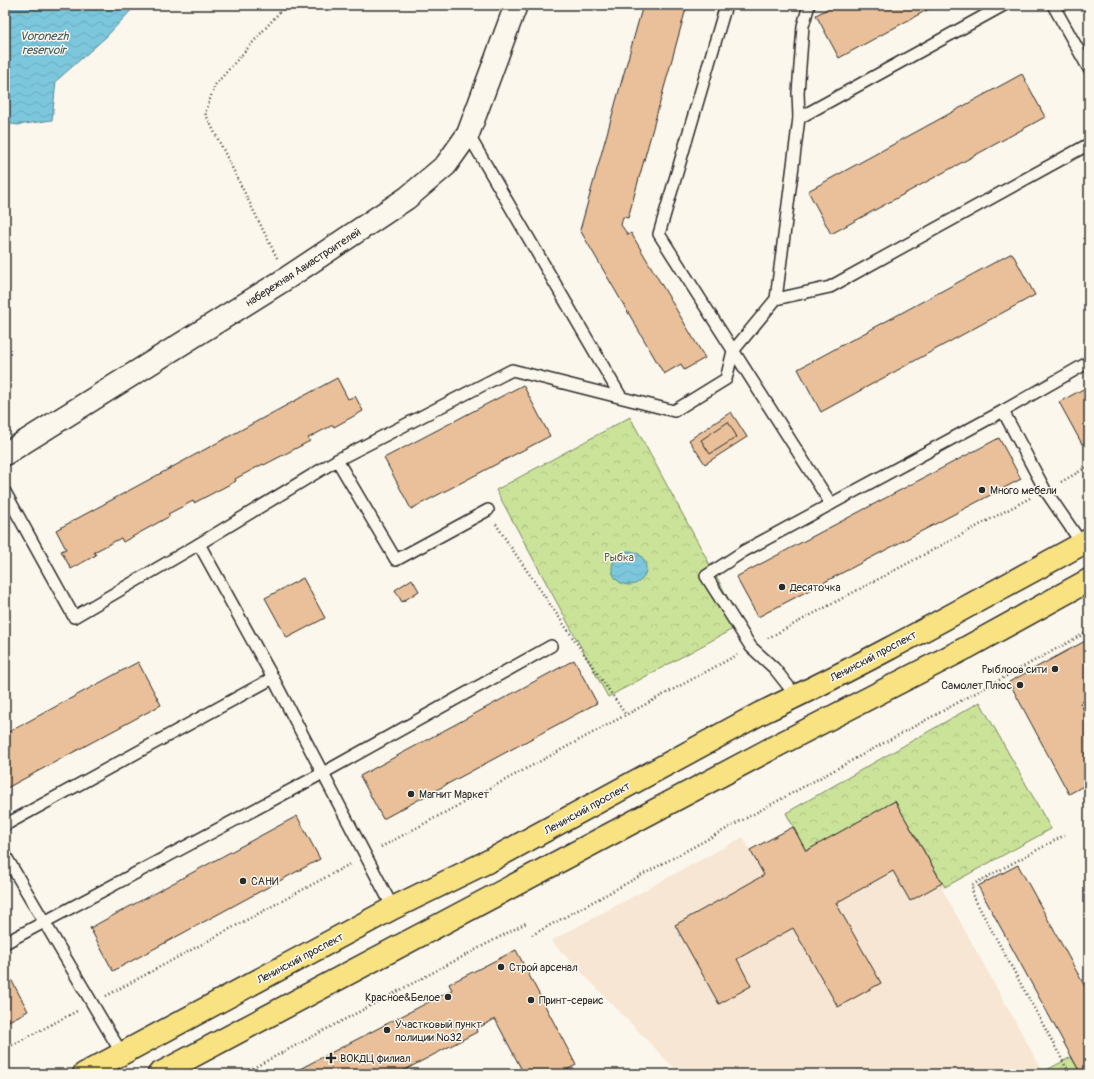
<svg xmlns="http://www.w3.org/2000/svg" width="1094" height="1079" viewBox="0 0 1094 1079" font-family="Pangolin,sans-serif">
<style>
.built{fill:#f6e6d3}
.park{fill:url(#park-crowns);stroke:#7a8762}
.water{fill:url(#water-waves);stroke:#5c8995}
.building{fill:#e9c099;stroke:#2b2b2b}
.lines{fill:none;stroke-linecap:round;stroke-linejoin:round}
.lane-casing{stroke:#2b2b2b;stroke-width:14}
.street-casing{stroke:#2b2b2b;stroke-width:25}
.primary-casing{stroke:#2b2b2b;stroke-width:25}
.path{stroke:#2b2b2b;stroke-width:2.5;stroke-dasharray:1 3;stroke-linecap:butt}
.lane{stroke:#fbf7ec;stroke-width:11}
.street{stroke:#fbf7ec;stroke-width:22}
.primary{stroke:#f8e281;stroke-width:22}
.poi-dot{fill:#2b2b2b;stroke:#fbf7ec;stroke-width:1.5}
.labels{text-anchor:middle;stroke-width:3;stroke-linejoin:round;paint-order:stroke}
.street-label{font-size:11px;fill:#2b2b2b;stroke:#fbf7ec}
.poi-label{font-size:11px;fill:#2b2b2b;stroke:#fbf7ec;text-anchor:start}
.park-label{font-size:11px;fill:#535946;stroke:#fbf7ec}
.water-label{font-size:12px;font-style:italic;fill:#435a60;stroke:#fbf7ec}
</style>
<defs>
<pattern id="park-crowns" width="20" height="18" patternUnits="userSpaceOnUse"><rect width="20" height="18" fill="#cae399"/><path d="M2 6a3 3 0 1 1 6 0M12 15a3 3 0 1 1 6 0" fill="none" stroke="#aec384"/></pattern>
<pattern id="water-waves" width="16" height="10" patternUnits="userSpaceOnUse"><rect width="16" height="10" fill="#7cc7dc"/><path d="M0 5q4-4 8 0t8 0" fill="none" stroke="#6babbd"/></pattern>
</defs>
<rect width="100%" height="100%" fill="#fbf7ec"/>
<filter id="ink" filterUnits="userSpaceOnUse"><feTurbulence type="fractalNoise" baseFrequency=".025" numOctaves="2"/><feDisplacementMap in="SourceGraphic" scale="8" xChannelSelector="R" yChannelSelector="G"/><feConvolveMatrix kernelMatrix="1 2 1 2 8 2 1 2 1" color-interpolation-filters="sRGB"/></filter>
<g filter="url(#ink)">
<path class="built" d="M980 702 1051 829 942 889 1043 1072V1074H680L551 941 743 837 750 850 793 827 786 813Z"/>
<g class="park">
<path d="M630 417 742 624 608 697 496 490Z"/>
<path d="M980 702 1051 829 945 887 895 801 806 851 786 813Z"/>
<path d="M1071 1057 1081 1074H1043V1072Z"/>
</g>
<g class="water">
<path d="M5 5H136L106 37 56 81 52 120 18 125 5 123Z"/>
<circle cx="629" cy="568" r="17"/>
</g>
<g class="building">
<path d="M643 5H687L628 218 623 217 621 225 628 235 631 233 705 358 684 370 681 364 664 374 580 230Z"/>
<path d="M835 5H936L839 58 816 15Z"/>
<path d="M1022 74 1045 117 831 234 808 191Z"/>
<path d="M1012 253 1035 295 821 412 798 369Z"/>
<path d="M337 378 348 399 355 396 363 411 334 427 333 425 308 438 310 441 264 465 263 464 235 479 236 481 194 503 193 501 168 514 170 516 123 542 121 538 94 552 96 555 71 569 61 551 66 549 56 530Z"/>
<path d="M523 385 550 436 411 509 384 458Z"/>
<path d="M1089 386V440L1082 444 1059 402Z"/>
<path d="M731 412 747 437 705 464 689 440Z"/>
<path d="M728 422 737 437 710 454 701 440Z"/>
<path d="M999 438 1021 479 758 617 736 577Z"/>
<path d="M303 578 325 618 287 638 265 598Z"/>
<path d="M412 579 419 591 402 602 395 590Z"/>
<path d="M1089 639V698L1080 703 1089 719V783L1069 794 1009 682Z"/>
<path d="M574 660 597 703 383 819 360 776Z"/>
<path d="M138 662 161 705 5 789V734Z"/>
<path d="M895 801 942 883 910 901 893 871 836 903 881 983 838 1007 793 928 737 959 751 986 719 1004 675 925 764 875 750 850 793 827 806 851Z"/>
<path d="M297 816 320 859 113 971 90 928Z"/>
<path d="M1018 865 1089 994V1074H1081L978 886Z"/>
<path d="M516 950 576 1065 559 1074H524L495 1019 476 1029 477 1032 397 1074H290L452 990 449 984Z"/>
<path d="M5 968 28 1011 5 1023Z"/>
</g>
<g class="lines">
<defs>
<g id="lane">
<path d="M726 5 659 234 831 504"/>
<path d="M1053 5 1089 69"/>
<path d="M799 118 1004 5"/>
<path d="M468 134 621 397"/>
<path d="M776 299 830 287 1089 144"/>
<path d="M1003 411 1089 362"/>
<path d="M337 460 396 560 488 510"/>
<path d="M5 492 74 617 199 544 337 460 512 370 674 411 726 379 733 351 776 299 799 118 798 93 803 26 809 5"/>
<path d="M199 544 273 678 393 908"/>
<path d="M797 697 774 668 751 647 706 576 744 551 1003 411 1045 490 1082 544"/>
<path d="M5 825 273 678"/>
<path d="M5 855 122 1054"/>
<path d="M5 943 323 773 551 646"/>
</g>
<path id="street" d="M5 454 287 278 407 198 446 165 468 134 516 5"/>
<g id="primary">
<path d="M84 1074 393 908 493 859 759 714C872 661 980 599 1089 540"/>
<path d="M159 1074 778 745 966 648 1089 580"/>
</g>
</defs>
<use href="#lane" class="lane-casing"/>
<use href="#street" class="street-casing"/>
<use href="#primary" class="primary-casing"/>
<g class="path">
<path d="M277 258 205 113 215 85 286 5"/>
<path d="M1061 482 1089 466"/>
<path d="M496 524 508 543 626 715"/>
<path d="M768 638 1030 498"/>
<path d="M1065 835 972 885 973 896 1070 1074"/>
<path d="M381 847 737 655"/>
<path d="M532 935 1089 631"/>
<path d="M106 996 352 863"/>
<path d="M5 1049 77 1011"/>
<path d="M242 1074 526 923"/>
</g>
<use href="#lane" class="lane"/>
<use href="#street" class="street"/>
<use href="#primary" class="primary"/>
</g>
</g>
<g class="poi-dot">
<circle cx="982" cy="490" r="4"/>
<circle cx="782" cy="587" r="4"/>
<circle cx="1055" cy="669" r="4"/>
<circle cx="1020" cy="685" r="4"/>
<circle cx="411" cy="794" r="4"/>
<circle cx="243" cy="881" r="4"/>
<circle cx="501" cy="967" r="4"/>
<circle cx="448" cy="997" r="4"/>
<circle cx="531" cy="1000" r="4"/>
<circle cx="387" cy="1030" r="4"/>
<path d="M329 1052h4v4h4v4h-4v4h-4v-4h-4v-4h4z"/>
</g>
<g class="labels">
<g class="street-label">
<text transform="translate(303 267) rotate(-33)" y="4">набережная Авиастроителей</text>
<text transform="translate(873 656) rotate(-28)" y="4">Ленинский проспект</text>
<text transform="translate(587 808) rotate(-29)" y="4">Ленинский проспект</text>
<text transform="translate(300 958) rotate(-28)" y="4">Ленинский проспект</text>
</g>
<g class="poi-label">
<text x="990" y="494">Много мебели</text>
<text x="790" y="591">Десяточка</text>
<text x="1047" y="673" text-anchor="end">Рыблоов сити</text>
<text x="1012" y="689" text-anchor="end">Самолет Плюс</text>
<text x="419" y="798">Магнит Маркет</text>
<text x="251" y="885">САНИ</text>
<text x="509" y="971">Строй арсенал</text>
<text x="440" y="1001" text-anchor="end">Красное&amp;Белое</text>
<text x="539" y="1004">Принт-сервис</text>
<text x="395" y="1028">Участковый пункт<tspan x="395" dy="13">полиции №32</tspan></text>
<text x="340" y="1062">ВОКДЦ филиал</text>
</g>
<g class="park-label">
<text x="619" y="561">Рыбка</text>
</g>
<g class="water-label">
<text x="44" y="40">Voronezh<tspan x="44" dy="14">reservoir</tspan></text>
</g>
</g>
<rect width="1094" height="1079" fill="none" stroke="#fbf7ec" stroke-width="20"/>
<rect x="10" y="10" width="1074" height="1059" fill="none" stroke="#2b2b2b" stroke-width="1.5" filter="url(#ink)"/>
</svg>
